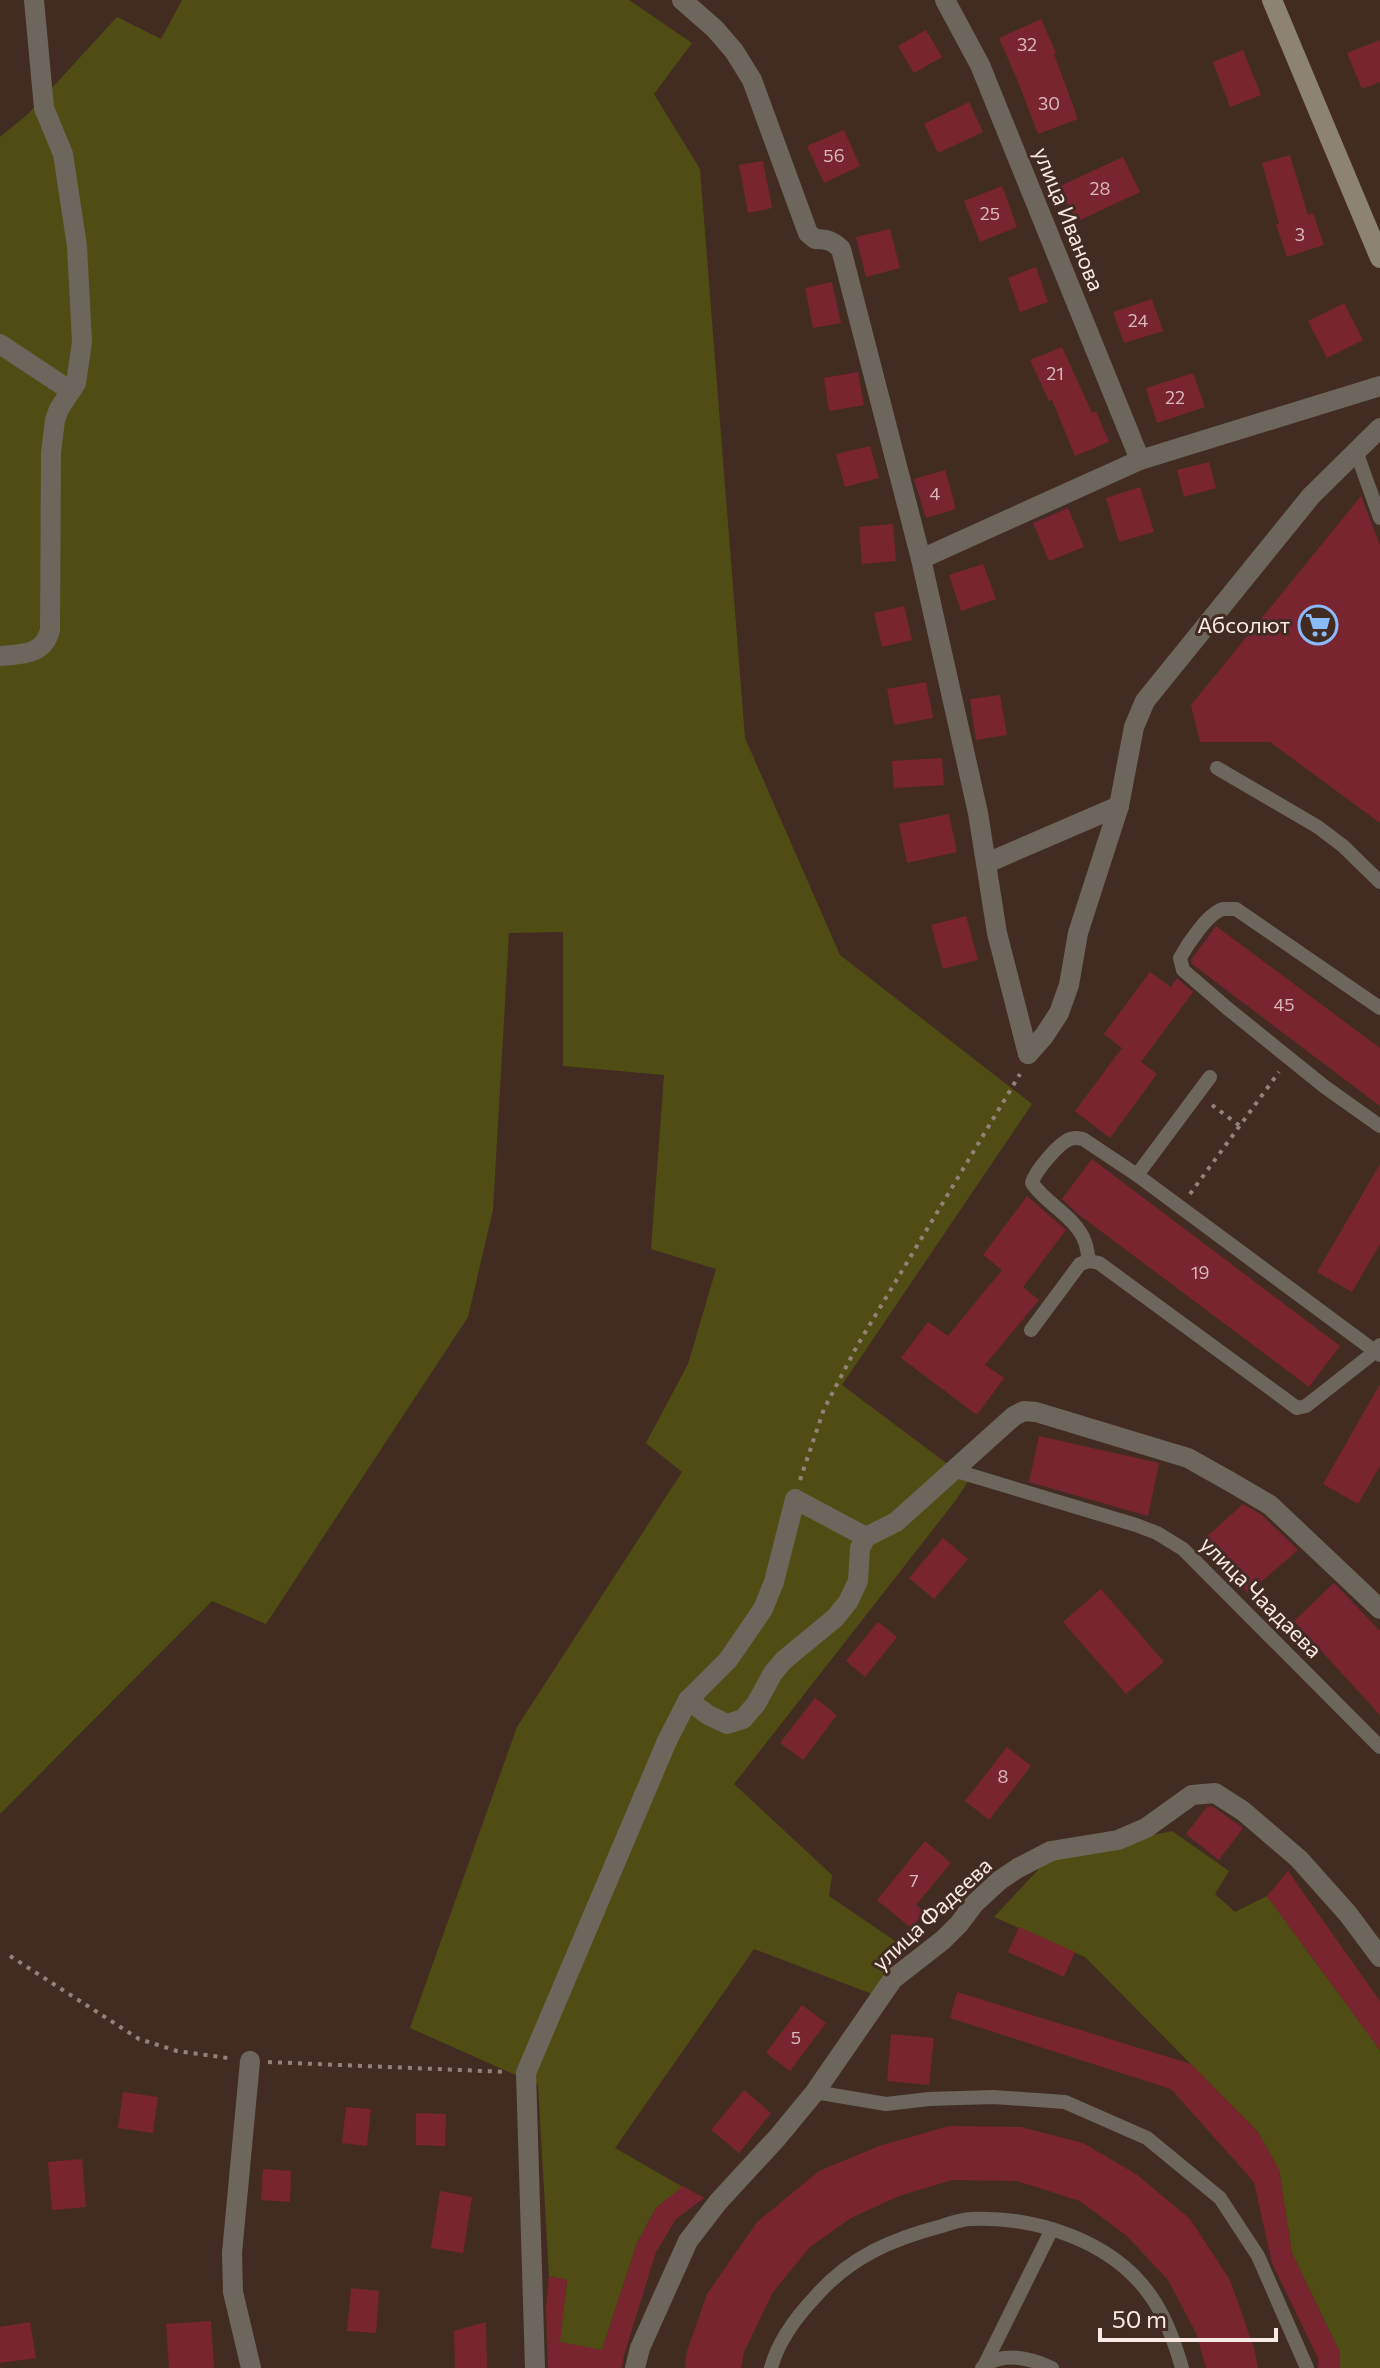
<svg xmlns="http://www.w3.org/2000/svg" width="1380" height="2368" viewBox="0 0 1380 2368" font-family="Commissioner,sans-serif">
<style>
.green{fill:#4f4d14}
.building{fill:#78252f}
.lines{fill:none;stroke-linecap:round;stroke-linejoin:round}
.path{stroke:#948278;stroke-width:4;stroke-dasharray:4 6;stroke-linecap:butt}
.service{stroke:#6d665d;stroke-width:14}
.minor{stroke:#6d665d;stroke-width:20}
.secondary{stroke:#8d8374;stroke-width:20}
.labels{text-anchor:middle;stroke-width:6;stroke-linejoin:round;paint-order:stroke}
.number-label{font-size:18px;fill:#d8b9b6}
.street-label{font-size:22px;fill:#f8eae3;stroke:#422c21}
.poi-label{font-size:22px;fill:#f8eae3;stroke:#422c21;text-anchor:end}
</style>
<rect width="100%" height="100%" fill="#422c21"/>
<g class="green">
<path d="M182 0H629L692 43 654 94 700 169 745 738 840 955 1032 1104 842 1385 969 1480 956 1500 734 1784 832 1875 829 1896 901 1945 872 1994 754 1949 615 2148 683 2187 656 2208 637 2243 602 2350 557 2359 567 2280 549 2276 538 2085 410 2028 517 1727 682 1472 646 1443 688 1364 716 1269 651 1249 664 1075 563 1066V932L509 933 493 1210 468 1317 266 1624 212 1601 0 1814V137L28 114 117 17 161 39Z"/>
<path d="M1172 1831 1229 1871 1215 1894 1235 1912 1267 1896 1380 2050V2368H1340V2353L1292 2253 1279 2170 1258 2132 1085 1957 994 1917 1051 1856Z"/>
</g>
<g class="building">
<path d="M1041 19 1056 53 1054 54 1078 119 1038 134 1019 84 999 38Z"/>
<path d="M926 30 942 57 914 73 898 46Z"/>
<path d="M1380 40V82L1362 89 1347 53Z"/>
<path d="M1243 50 1261 95 1230 107 1213 62Z"/>
<path d="M969 102 983 132 938 153 924 124Z"/>
<path d="M844 130 860 166 824 183 807 146Z"/>
<path d="M1290 155 1308 215 1313 213 1324 245 1287 257 1276 225 1279 224 1262 163Z"/>
<path d="M1123 157 1140 192 1076 222 1060 186Z"/>
<path d="M763 161 772 208 748 213 739 165Z"/>
<path d="M1002 186 1017 227 980 242 964 201Z"/>
<path d="M890 229 900 268 866 277 856 237Z"/>
<path d="M1036 267 1048 302 1020 312 1008 278Z"/>
<path d="M832 282 841 323 813 328 805 288Z"/>
<path d="M1152 299 1163 331 1124 343 1113 312Z"/>
<path d="M1344 303 1363 340 1327 358 1308 321Z"/>
<path d="M1062 347 1092 413 1096 411 1109 442 1075 456 1052 400 1049 401 1030 360Z"/>
<path d="M858 372 864 405 829 411 824 378Z"/>
<path d="M1193 373 1205 407 1157 423 1146 388Z"/>
<path d="M870 446 879 478 845 487 836 454Z"/>
<path d="M1209 462 1216 488 1184 497 1177 470Z"/>
<path d="M945 470 956 509 926 518 914 479Z"/>
<path d="M1140 487 1154 532 1119 542 1106 498Z"/>
<path d="M1361 496 1380 545V823L1270 742H1200L1191 705Z"/>
<path d="M1068 508 1084 547 1049 561 1033 523Z"/>
<path d="M893 524 896 561 862 564 859 527Z"/>
<path d="M983 564 996 599 961 611 949 575Z"/>
<path d="M904 606 912 640 882 647 874 613Z"/>
<path d="M926 682 933 718 894 725 887 689Z"/>
<path d="M1000 695 1007 735 976 740 970 699Z"/>
<path d="M942 758 944 785 894 788 892 761Z"/>
<path d="M949 814 957 852 907 863 899 824Z"/>
<path d="M966 916 978 960 943 969 931 925Z"/>
<path d="M1216 926 1380 1048V1106L1192 964 1191 960Z"/>
<path d="M1150 972 1171 987 1177 978 1193 992 1141 1062 1157 1074 1110 1138 1075 1111 1122 1048 1104 1034Z"/>
<path d="M1092 1159 1340 1346 1309 1387 1078 1214 1062 1199Z"/>
<path d="M1380 1164V1244L1352 1292 1317 1272Z"/>
<path d="M1027 1196 1066 1230 1023 1287 1039 1300 985 1365 1004 1378 977 1415 901 1358 928 1322 948 1336 1002 1270 983 1255Z"/>
<path d="M1380 1384V1466L1358 1504 1323 1484Z"/>
<path d="M1039 1436 1159 1463 1148 1516 1029 1482Z"/>
<path d="M1243 1504 1262 1515 1298 1550 1248 1593 1202 1541Z"/>
<path d="M943 1538 968 1559 934 1599 909 1578Z"/>
<path d="M1334 1583 1380 1631V1715L1294 1621Z"/>
<path d="M1101 1589 1164 1662 1126 1694 1063 1622Z"/>
<path d="M878 1622 897 1637 865 1677 846 1661Z"/>
<path d="M815 1698 837 1715 803 1760 780 1743Z"/>
<path d="M1007 1747 1031 1766 989 1820 965 1801Z"/>
<path d="M1212 1806 1243 1828 1219 1860 1186 1834 1207 1807Z"/>
<path d="M925 1841 951 1863 916 1905 925 1912 911 1928 877 1900Z"/>
<path d="M1288 1871 1380 2001V2050L1267 1896Z"/>
<path d="M1019 1927 1075 1952 1064 1977 1008 1952Z"/>
<path d="M957 1992 1191 2064 1258 2132 1279 2170 1292 2253 1340 2353V2368H1318V2358L1272 2263 1254 2182 1171 2089 950 2018Z"/>
<path d="M802 2005 826 2023 790 2071 766 2053Z"/>
<path d="M891 2034 934 2038 929 2085 887 2081Z"/>
<path d="M744 2090 771 2113 739 2153 711 2130Z"/>
<path d="M123 2092 158 2097 153 2133 118 2128Z"/>
<path d="M346 2107 371 2109 367 2146 342 2143Z"/>
<path d="M416 2113 446 2114 445 2146 416 2145Z"/>
<path d="M949 2126 1021 2127 1083 2143 1136 2174 1190 2219 1230 2280 1254 2348 1258 2368H1206L1196 2333 1168 2280 1127 2236 1080 2201 1017 2181 952 2180 899 2196 851 2218 810 2247 773 2292 744 2352 741 2368H685L687 2351 707 2294 757 2222 819 2171 879 2146Z"/>
<path d="M82 2159 86 2207 52 2210 48 2162Z"/>
<path d="M263 2169 291 2171 290 2202 261 2200Z"/>
<path d="M683 2186 704 2198 676 2219 656 2252 624 2355 622 2368H548L546 2308 549 2276 567 2280 560 2342 602 2350 637 2243 656 2208Z"/>
<path d="M440 2191 472 2197 463 2253 431 2248Z"/>
<path d="M351 2288 379 2291 376 2333 347 2331Z"/>
<path d="M211 2321 214 2368H169L166 2324Z"/>
<path d="M30 2322 36 2358 0 2363V2327Z"/>
<path d="M486 2322 487 2368H455L454 2331Z"/>
</g>
<g class="lines">
<g class="path">
<path d="M1212 1105 1240 1126"/>
<path d="M1190 1194 1279 1072"/>
<path d="M800 1480 824 1409 857 1346 1020 1074"/>
<path d="M10 1956 139 2039 177 2051 228 2058"/>
<path d="M268 2062 507 2072"/>
</g>
<g class="service">
<path d="M1356 451 1380 518"/>
<path d="M1217 768 1318 827 1343 846 1380 882"/>
<path d="M1380 1008 1236 909C1235 909 1224 909 1223 909 1208 913 1187 945 1180 958L1183 970 1227 1008 1325 1087 1380 1126"/>
<path d="M1210 1077 1137 1175 1380 1355"/>
<path d="M1089 1261C1088 1255 1087 1247 1085 1242 1076 1217 1046 1204 1032 1183 1035 1171 1059 1143 1070 1139 1076 1137 1078 1138 1083 1139L1137 1175"/>
<path d="M1031 1330 1080 1264 1089 1261 1099 1263 1297 1408 1306 1406 1376 1351 1380 1345"/>
<path d="M953 1470 1136 1525 1157 1533 1183 1549 1380 1747"/>
<path d="M815 2092 886 2104 929 2099 993 2097 1065 2102 1147 2138 1220 2198 1258 2256 1307 2368"/>
<path d="M985 2364 1052 2229"/>
<path d="M771 2368C778 2341 797 2316 816 2296 850 2257 892 2239 942 2226 951 2223 962 2219 971 2219 1036 2216 1112 2241 1150 2295 1166 2317 1175 2343 1182 2368"/>
<path d="M982 2368C1002 2350 1030 2358 1052 2368"/>
</g>
<g class="minor">
<path d="M682 0 715 29 734 51 752 80 808 233 815 239C827 239 833 241 841 249L921 559 978 813 997 933 1028 1054"/>
<path d="M945 0 980 65 1140 460"/>
<path d="M0 344 71 391"/>
<path d="M921 559 1140 460 1380 386"/>
<path d="M0 656C23 654 44 655 50 630L51 453 55 420 59 409 76 383 82 342 77 246 63 154 44 108 34 0"/>
<path d="M987 863 1119 806"/>
<path d="M1028 1054 1044 1036 1059 1013 1069 985 1078 933 1119 806 1134 727 1145 701 1311 496 1380 428"/>
<path d="M688 1700 708 1715 727 1724 743 1719 756 1704 773 1673 784 1660 835 1618 848 1602 858 1581 860 1548 866 1537 896 1522 1014 1416 1024 1411 1036 1412 1188 1458 1229 1481 1270 1505 1380 1609"/>
<path d="M250 2061 232 2253 233 2292 251 2368"/>
<path d="M535 2368 526 2073 667 1741 688 1700 728 1660 763 1609 774 1582 795 1499 866 1537"/>
<path d="M635 2368 640 2348 688 2241 718 2202 777 2138 815 2092 893 1979 943 1940 959 1924 974 1904 1000 1880 1018 1868 1051 1851 1118 1840 1146 1828 1192 1795 1215 1793 1243 1811 1299 1859 1348 1914 1380 1957"/>
</g>
<path class="secondary" d="M1272 0 1380 258"/>
</g>
<defs>
<symbol id="supermarket-ring" viewBox="-11 -11 22 22"><circle r="9.5" fill="#422c21" stroke="#8bbafc" stroke-width="1.5"/><path d="M-6-5.5h2.5l.6 2H6L4.5 2H-2.5L-4.4-4H-6ZM-1.5 3.2a1.3 1.3 0 1 0 .1 0ZM3 3.2a1.3 1.3 0 1 0 .1 0Z" fill="#8bbafc"/></symbol>
</defs>
<g fill-rule="evenodd">
<use href="#supermarket-ring" x="1296" y="603" width="44" height="44"/>
</g>
<g class="labels">
<g class="number-label">
<text x="1027" y="51">32</text>
<text x="1049" y="110">30</text>
<text x="834" y="162">56</text>
<text x="1100" y="195">28</text>
<text x="990" y="220">25</text>
<text x="1300" y="241">3</text>
<text x="1138" y="327">24</text>
<text x="1055" y="380">21</text>
<text x="1175" y="404">22</text>
<text x="935" y="500">4</text>
<text x="1284" y="1011">45</text>
<text x="1200" y="1279">19</text>
<text x="1003" y="1783">8</text>
<text x="914" y="1887">7</text>
<text x="796" y="2044">5</text>
</g>
<g class="street-label">
<text transform="translate(1069 219) rotate(68)" y="8">улица Иванова</text>
<text transform="translate(1261 1597) rotate(45)" y="8">улица Чаадаева</text>
<text transform="translate(932 1914) rotate(-43)" y="8">улица Фадеева</text>
</g>
<g class="poi-label">
<text x="1290" y="633">Абсолют</text>
</g>
</g>
<path d="M1100 2328v12h176v-12" fill="none" stroke="#f8eae3" stroke-width="4"/>
<text x="1112" y="2328" font-size="24" fill="#f8eae3" stroke="#422c21" stroke-width="6" paint-order="stroke">50 m</text>
</svg>
